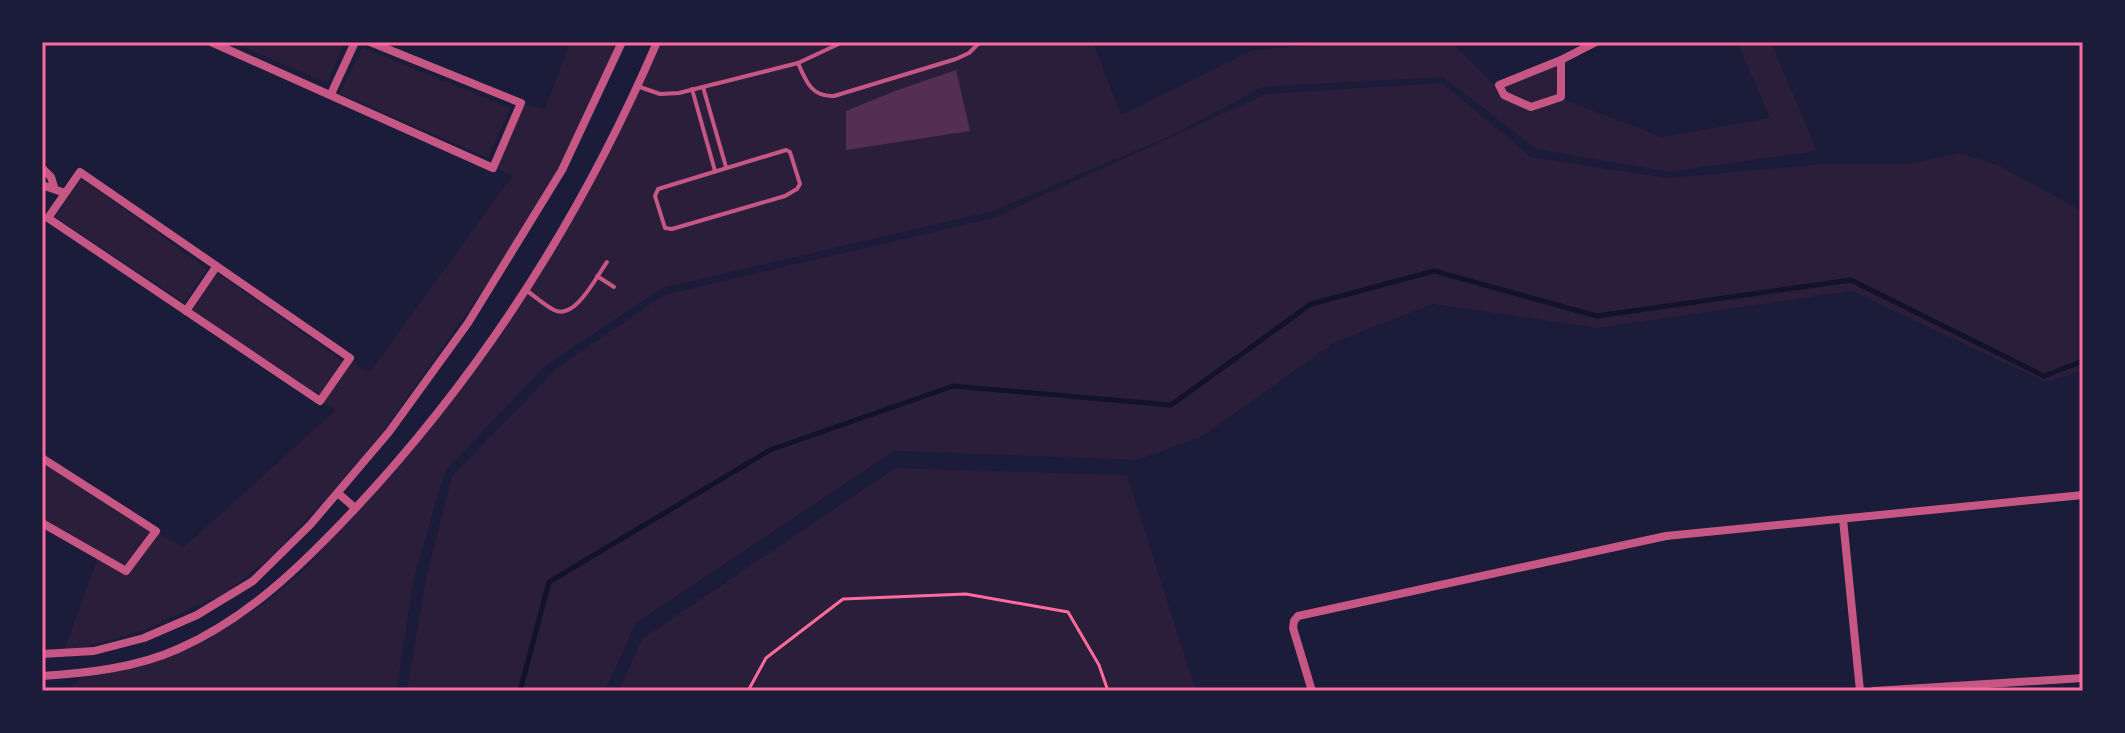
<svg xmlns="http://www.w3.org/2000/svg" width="2125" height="733" viewBox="0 0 2125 733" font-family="Jost,sans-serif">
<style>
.green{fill:#2a1e3b}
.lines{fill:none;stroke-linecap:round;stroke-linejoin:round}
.stream{stroke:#12122b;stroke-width:5}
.building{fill:#542f53}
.path{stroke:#ff6b9d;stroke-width:3}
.service{stroke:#c65784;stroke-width:4}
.minor{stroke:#c65784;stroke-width:8}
.neatline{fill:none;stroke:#ff6b9d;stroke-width:3}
</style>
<rect width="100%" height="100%" fill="#1b1b3a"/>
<g class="green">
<path d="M233 42H345L327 83Z"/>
<path d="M570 42H619L559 168 498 268 386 428 335 489 273 555 227 592 142 631 63 653 98 557 127 573 158 533 184 547 336 410 322 403 352 362 370 372 513 175 494 168 522 104 545 109Z"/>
<path d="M659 42H1093L1121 115 1254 50 1360 42H1451L1496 86 1530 109 1562 99 1662 137 1770 118 1737 42H1771L1817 151 1669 172 1536 149 1443 77 1263 87 1170 136 993 211 662 288 546 365 445 471 414 578 396 691H65L84 676 129 668 218 631 264 604 303 571 381 484 439 414 557 244Z"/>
<path d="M363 48 510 108 488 158 339 93Z"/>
<path d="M1558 63V93L1532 104 1508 93 1503 85Z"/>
<path d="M1442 83 1531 157 1667 178 1822 164H1910L1958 153 1998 165 2083 212V370L2046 382 1851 291 1598 328 1433 304 1335 342 1201 437 1137 460 894 451 636 623 605 691H407L426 578 452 476 557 368 664 295 993 218 1266 94Z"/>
<path d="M81 178 207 269 184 302 55 217Z"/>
<path d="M217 273 343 361 320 396 192 310Z"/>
<path d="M42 462 150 532 124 566 42 520Z"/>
<path d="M895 468 1127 475 1196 691H619L642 639Z"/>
</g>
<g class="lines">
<path class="stream" d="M520 691 549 582 770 450 953 386 1171 405 1311 304 1434 271 1597 316 1851 280 2044 376 2083 361"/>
</g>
<path class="building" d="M956 70 970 131 846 150V111L895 91Z"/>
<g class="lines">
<path class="path" d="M748 691 766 658 843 599 966 594 1068 612 1099 665 1108 691"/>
<g class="service">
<path d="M798 63C806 82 812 97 834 96L956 59 969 53 980 42"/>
<path d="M637 86 660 94 679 93 798 63 843 42"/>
<path d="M703 87 726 167"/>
<path d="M692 89 715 171"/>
<path d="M786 150 790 152 800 184 797 189 785 196 672 229 665 228 655 196 658 189Z"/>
<path d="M597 276 614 287"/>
<path d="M527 291C536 297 544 305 554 310 575 321 596 277 607 262"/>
</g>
<g class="minor">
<path d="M211 42 493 168 521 103 370 42"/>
<path d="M1561 60V97L1531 107 1504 95 1499 85Z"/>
<path d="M1561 60 1596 42"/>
<path d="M331 94 355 42"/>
<path d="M42 168 51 177 54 187"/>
<path d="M80 172 350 358 320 401 48 218Z"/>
<path d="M42 185 65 193"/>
<path d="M186 311 216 267"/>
<path d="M42 458 156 531 126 571 42 523"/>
<path d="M339 494 355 508"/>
<path d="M1843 519 1860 691"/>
<path d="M42 654 94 651 144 638 197 615 253 581 310 525 389 432 468 323 562 170 622 42"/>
<path d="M42 676C87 673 136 668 178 649 248 618 301 566 352 512 481 375 583 214 657 42"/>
<path d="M1312 691 1293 628 1294 621 1298 616 1666 536 2083 495"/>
<path d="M1874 691 2083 678"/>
</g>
</g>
<rect width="2125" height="733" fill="none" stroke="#1b1b3a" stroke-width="88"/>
<rect x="44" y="44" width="2037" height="645" class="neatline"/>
</svg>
